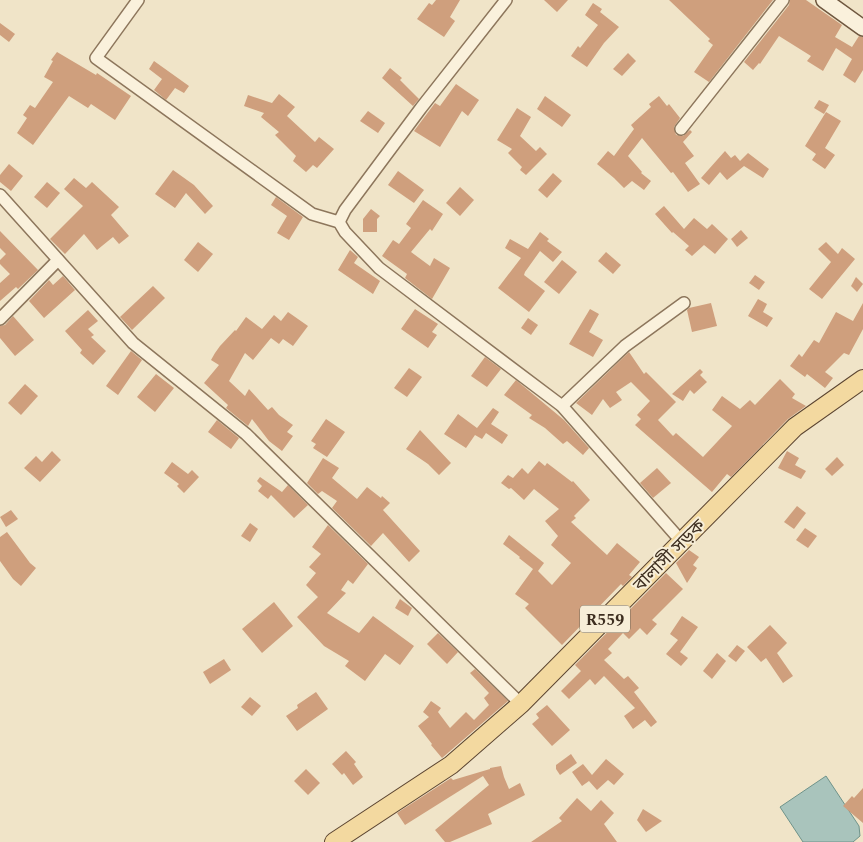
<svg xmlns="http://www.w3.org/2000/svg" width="863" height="842" viewBox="0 0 863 842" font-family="Spectral,'Noto Sans Bengali',serif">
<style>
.water{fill:#a9c4bc;stroke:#6f938a}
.building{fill:#cf9f7d}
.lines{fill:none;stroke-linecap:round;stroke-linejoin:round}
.minor-casing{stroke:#8d765c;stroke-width:14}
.secondary-casing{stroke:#6f573f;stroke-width:18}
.primary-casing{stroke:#5b4430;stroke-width:20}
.minor{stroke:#faf1dc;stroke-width:11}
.secondary{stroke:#faf1dc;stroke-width:15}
.primary{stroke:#f3d9a0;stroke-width:18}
.labels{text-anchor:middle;stroke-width:4;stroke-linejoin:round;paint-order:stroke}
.shield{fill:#f7eed8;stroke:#756857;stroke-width:1}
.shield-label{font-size:16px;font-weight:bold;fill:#3d2e20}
.street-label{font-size:18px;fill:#3d2e20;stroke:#f7eed8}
</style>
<rect width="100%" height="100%" fill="#f0e4c8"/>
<path class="water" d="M826 776 859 826 860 836 853 842H803L780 807Z"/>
<g class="building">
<path d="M436 0H460L450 17 455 21 444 37 417 19 429 3 432 5Z"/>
<path d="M544 0H568L557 12Z"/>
<path d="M669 0H773L709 82 694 72 713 45 708 41 710 39Z"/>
<path d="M790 0H806L842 25 835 37 852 47 859 36 863 37V70L855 83 843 75 852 59 836 48 823 71 807 61 811 56 779 36 760 64 759 63 753 70 744 62 789 5Z"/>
<path d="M593 3 602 9 600 12 619 27 604 43 587 67 571 56 578 46 580 48 598 25 585 15Z"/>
<path d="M0 23 15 34 9 42 0 35Z"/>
<path d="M57 52 96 75 97 73 131 96 115 120 91 104 88 108 69 96 33 145 17 133 27 118 23 115 30 105 35 108 53 82 44 77 53 61 51 60Z"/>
<path d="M628 53 636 61 622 76 613 69Z"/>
<path d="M154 61 189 86 184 93 175 88 166 100 154 90 162 79 149 69Z"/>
<path d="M390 68 402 78 400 80 419 99 413 106 382 78Z"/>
<path d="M456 84 479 100 468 116 462 111 440 147 414 131 435 103 440 106Z"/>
<path d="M279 94 295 107 287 116 315 142 319 137 334 149 317 168 313 165 306 172 293 161 296 156 275 135 279 132 261 117 264 113 244 106 248 95 272 103Z"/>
<path d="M545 96 571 115 562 127 537 109Z"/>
<path d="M659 96 667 106 669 104 680 118 674 127 676 135 683 136 690 130 692 132 683 142 694 156 685 163 700 184 688 192 673 172 671 173 642 138 628 156 642 172 641 173 651 181 644 190 632 181 624 188 614 178 597 164 608 151 614 156 634 129 631 125 651 107 649 104Z"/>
<path d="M819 100 829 105 824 114 814 108Z"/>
<path d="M517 108 531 117 520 136 536 151 540 147 547 154 526 175 520 170 522 167 508 153 512 149 497 140Z"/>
<path d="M368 111 385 123 378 133 360 121Z"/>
<path d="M826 112 841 121 825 148 835 155 825 169 812 160 816 154 805 146Z"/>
<path d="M725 151 731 158 735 155 740 161 748 153 769 169 763 178 744 166 727 180 720 172 709 185 701 178Z"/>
<path d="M9 164 23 176 11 191 0 182V175Z"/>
<path d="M173 170 194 185 213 206 205 214 186 193 175 208 155 194Z"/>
<path d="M398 171 424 190 414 203 388 185Z"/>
<path d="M553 173 562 181 547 198 538 190Z"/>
<path d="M74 178 86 188 92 182 119 207 111 215 129 236 119 244 113 237 97 250 84 234 65 254 50 239 83 206 64 189Z"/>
<path d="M47 182 60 193 47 208 34 197Z"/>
<path d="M460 187 474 200 460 216 446 203Z"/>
<path d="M276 197 303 217 289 240 277 233 287 216 271 205Z"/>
<path d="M423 200 443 214 432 231 430 229 411 252 430 266 434 258 450 268 432 299 405 278 407 274 382 256 393 240 399 244 411 228 406 224Z"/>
<path d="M664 206 684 229 694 218 707 229 712 224 728 239 715 254 704 245 692 256 685 250 689 246 673 232 672 233 655 214Z"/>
<path d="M371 209 380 216 377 219V232H363V219Z"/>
<path d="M741 230 748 238 737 247 731 239Z"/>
<path d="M0 231 38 270 18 289 16 287 0 301V283L10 274 0 264V260L6 254 0 248Z"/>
<path d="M540 232 549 239 547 241 562 252 553 262 540 251 525 272 524 275 545 291 529 312 498 288 521 258 505 248 510 239 528 249Z"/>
<path d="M198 242 213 254 198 272 184 260Z"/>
<path d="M826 242 838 254 842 248 855 259 822 299 809 289 831 262 818 249Z"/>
<path d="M350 250 358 257 354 263 380 281 373 294 338 270Z"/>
<path d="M606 252 621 265 613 274 598 261Z"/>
<path d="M562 260 577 272 559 294 544 282Z"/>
<path d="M755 275 765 282 759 290 749 283Z"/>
<path d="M63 276 75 290 44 318 29 301 49 280 53 285Z"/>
<path d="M856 277 863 284 857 292 851 286Z"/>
<path d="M153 286 165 298 132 330 120 317Z"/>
<path d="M758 299 767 304 763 312 773 318 767 327 748 316Z"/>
<path d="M711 303 717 326 692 332 687 310 689 308Z"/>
<path d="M863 303V329L849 355 844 353 825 372 833 378 825 388 807 374 805 377 790 366 799 354 802 357 814 340 819 343 836 312 853 321Z"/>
<path d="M415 309 438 324 432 332 437 335 428 348 401 329Z"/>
<path d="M590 309 599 314 589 332 603 340 593 357 569 344Z"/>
<path d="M88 310 98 321 88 329 94 335 91 337 106 351 93 365 80 353 82 350 65 331Z"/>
<path d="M288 312 308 326 293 346 283 339 279 344 271 338 253 360 245 353 229 381 245 396 249 389 268 410 272 407 279 415 293 425 287 432 293 436 282 451 269 441 252 419 248 426 226 408 228 405 204 383 219 365 211 360 215 353 220 346 235 330 236 331 246 317 262 329 274 315 281 321Z"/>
<path d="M13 316 34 340 15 356 0 338V326L5 325Z"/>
<path d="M528 318 538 325 531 335 521 328Z"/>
<path d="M131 351 142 360 118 395 106 386Z"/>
<path d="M629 352 644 374 646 372 676 402 658 420 673 436 676 433 703 457 732 426 712 410 722 396 740 409 750 400 755 405 780 379 795 394 792 398 806 406 788 419 731 477 727 474 712 492 635 425 641 419 637 415 650 401 631 382 616 392 622 400 610 408 603 399 592 415 576 403Z"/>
<path d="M485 357 501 369 487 387 471 376Z"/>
<path d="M409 368 422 377 407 397 394 388Z"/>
<path d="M700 369 703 372 700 375 707 382 694 394 690 390 683 401 672 394Z"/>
<path d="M156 374 174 388 155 412 137 397Z"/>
<path d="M516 380 564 420 589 448 583 455 567 441 563 444 545 428 529 418 532 415 504 395Z"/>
<path d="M25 384 38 396 21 415 8 403Z"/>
<path d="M493 408 499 412 491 424 508 435 502 444 486 433 482 439 475 435 466 448 444 434 458 414 477 428Z"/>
<path d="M326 419 345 432 327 457 313 448 316 444 311 441Z"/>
<path d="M217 420 239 438 231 449 208 432Z"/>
<path d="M420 430 451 463 439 475 428 464 406 449Z"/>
<path d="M52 451 61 460 40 482 24 468 36 456 42 462Z"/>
<path d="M787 451 799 458 795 465 806 471 801 479 778 468Z"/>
<path d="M837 457 844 465 832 476 825 469Z"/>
<path d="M323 458 339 468 332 478 357 499 367 487 381 498 382 496 390 503 383 510 420 551 409 562 383 533 371 546 332 508 337 501 322 491 318 494 307 483Z"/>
<path d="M539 461 545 466 547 463 572 482 573 481 590 500 574 516 576 518 571 522 607 555 617 543 640 562 629 575 632 577 623 586 621 584 562 645 525 608 529 604 515 594 533 569 519 558 520 557 503 544 509 535 544 563 538 571 552 585 571 563 551 545 558 536 545 521 559 509 534 489 524 500 511 488 509 489 501 483 508 475 513 478 522 468 528 474Z"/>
<path d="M172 462 188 474 192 470 199 477 184 493 177 486 179 484 164 473Z"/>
<path d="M657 468 671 483 653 498 640 483Z"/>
<path d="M260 477 282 492 288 485 308 505 294 518 271 495 268 499 258 491 262 486 257 481Z"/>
<path d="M797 506 806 513 794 529 784 522Z"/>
<path d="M11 510 18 519 6 527 0 517Z"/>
<path d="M250 523 258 529 250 542 241 536Z"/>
<path d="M328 525 368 564 353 584 348 580 341 590 346 593 327 613 359 633 373 616 414 646 400 665 385 654 365 681 345 666 349 661 324 646 297 617 318 597 306 585 316 573 309 567 321 554 312 547Z"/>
<path d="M805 528 817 536 808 548 796 540Z"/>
<path d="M7 532 30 563 36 568 21 586 13 579 0 561V537Z"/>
<path d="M689 550 699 557 693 565 697 568 687 583 676 563Z"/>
<path d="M666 573 683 589 652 620 657 624 647 635 640 628 629 639 623 633 608 649 612 653 604 660 624 679 628 676 639 688 634 692 657 722 651 727 645 720 633 729 624 716 635 708 604 676 595 685 590 679 569 699 561 691 581 671 575 665Z"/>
<path d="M400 599 412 608 408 616 395 608Z"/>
<path d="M274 602 293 626 262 653 242 629Z"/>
<path d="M682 616 698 627 680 652 688 658 681 666 666 654 678 640 670 634Z"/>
<path d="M770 625 787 643 777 653 793 676 783 683 766 658 761 662 747 647Z"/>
<path d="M438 633 458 652 447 664 427 644Z"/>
<path d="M737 645 745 651 736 662 728 656Z"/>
<path d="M717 653 726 661 712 679 703 671Z"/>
<path d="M224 659 231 670 210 684 203 672Z"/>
<path d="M475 669 508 701 442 758 431 745 432 744 418 726 429 717 423 712 431 701 441 708 438 712 450 728 466 712 474 720 489 705 484 698 489 693 470 673Z"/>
<path d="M316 692 328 709 297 731 286 716 298 708 297 705Z"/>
<path d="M250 697 261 706 252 716 241 707Z"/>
<path d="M547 705 570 730 552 746 532 724 539 718 536 714Z"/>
<path d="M346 751 356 762 354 764 363 777 353 785 344 773 342 775 332 764Z"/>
<path d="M571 754 577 763 560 775 556 769V765Z"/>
<path d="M606 759 624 774 614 785 608 780 597 790 589 781 582 786 572 772 583 764 592 775Z"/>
<path d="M501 766 504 777 509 789 520 783 525 795 488 814 492 824 450 842H445L435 830 489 785 483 776 405 825 397 813 451 778 453 780 490 769V768Z"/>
<path d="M306 769 320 783 308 795 294 781Z"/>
<path d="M863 788V823L843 806 852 796 854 798Z"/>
<path d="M577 798 591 811 601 800 614 813 604 824 617 842H531L562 821 559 818Z"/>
<path d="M643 809 662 821 646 832 637 820Z"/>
</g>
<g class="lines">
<defs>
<g id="minor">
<path d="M138 0 96 58 312 214 339 222 345 232 379 268 562 406 682 542"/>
<path d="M681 129 783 0"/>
<path d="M0 195 133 343 246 434 521 704"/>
<path d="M339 222 345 210 421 108 506 0"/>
<path d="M0 319 58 260"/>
<path d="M562 406 625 346 684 303"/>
</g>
<path id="secondary" d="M824 0 863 28"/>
<path id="primary" d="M334 842 451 765 521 704 795 427 863 379"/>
</defs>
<use href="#minor" class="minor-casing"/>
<use href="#secondary" class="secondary-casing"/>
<use href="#primary" class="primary-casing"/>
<use href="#minor" class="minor"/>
<use href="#secondary" class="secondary"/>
<use href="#primary" class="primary"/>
</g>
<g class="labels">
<rect class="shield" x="580" y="605.5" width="50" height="27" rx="4"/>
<g class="shield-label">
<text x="605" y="625">R559</text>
</g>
<g class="street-label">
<text transform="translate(669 555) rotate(-45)" y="6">বালাসী সড়ক</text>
</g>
</g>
</svg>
